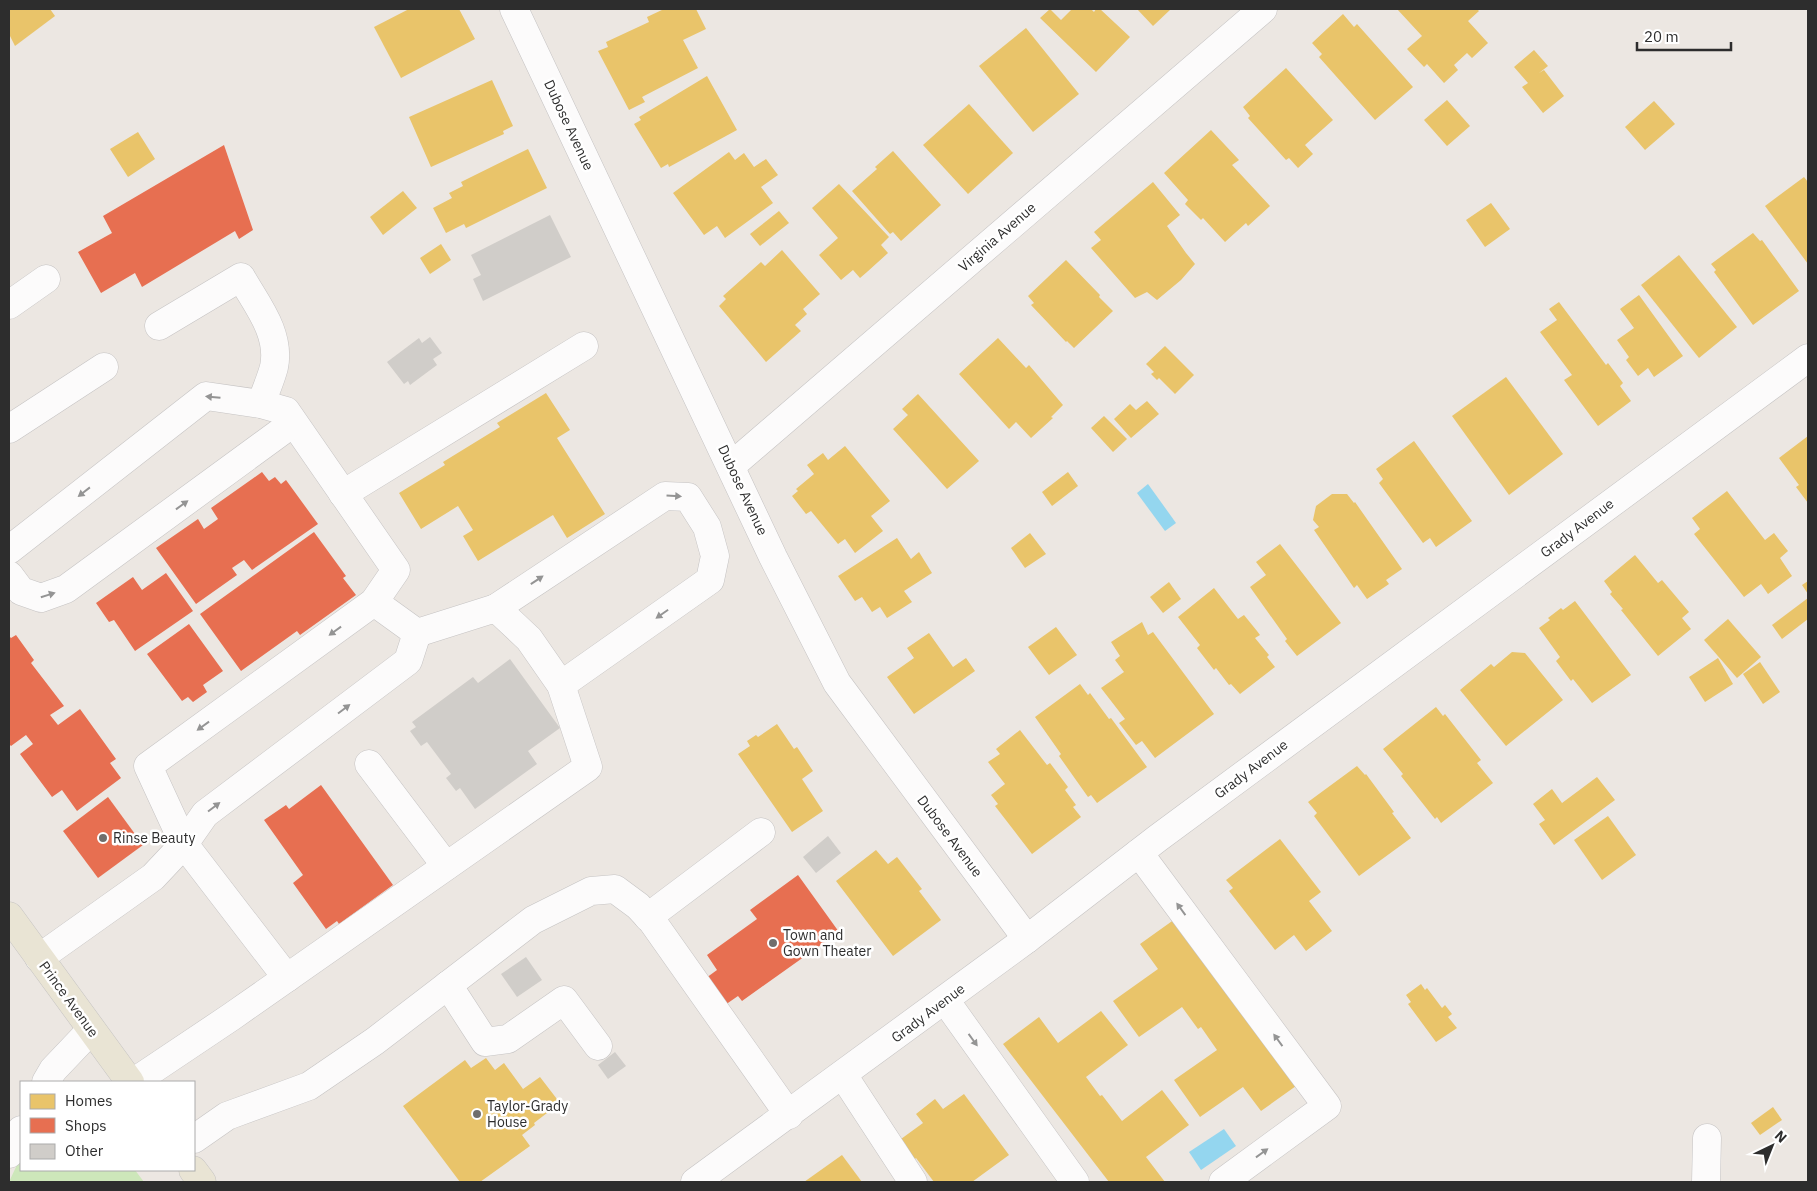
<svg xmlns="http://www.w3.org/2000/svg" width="1817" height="1191" viewBox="0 0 1817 1191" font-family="'IBM Plex Sans',sans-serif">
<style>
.green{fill:#cde7ba}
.water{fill:#94d6ef}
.homes{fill:#e9c46a}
.shops{fill:#e76f51}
.building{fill:#d0cdc9}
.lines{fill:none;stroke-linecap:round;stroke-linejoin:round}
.minor-casing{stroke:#c5c3c3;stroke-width:29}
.major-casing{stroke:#c6c4c3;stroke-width:29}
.minor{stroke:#fcfbfb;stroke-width:28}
.major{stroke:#e9e4d4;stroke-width:28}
.oneway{fill:#949494}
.poi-dot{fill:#706e6c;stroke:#fff;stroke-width:2}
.labels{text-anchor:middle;stroke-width:5;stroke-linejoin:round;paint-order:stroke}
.street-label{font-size:14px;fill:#2d2d2d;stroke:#fff}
.poi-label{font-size:14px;fill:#2d2d2d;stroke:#fff;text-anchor:start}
</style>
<rect width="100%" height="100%" fill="#ece7e2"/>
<path class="green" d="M21 1156V1170H135L144 1182H9Z"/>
<g class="water">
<path d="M1148 484 1176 523 1165 531 1137 493Z"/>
<path d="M1224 1129 1236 1146 1201 1170 1189 1152Z"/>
</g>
<g class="homes">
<path d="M9 9H50L55 16 15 46 9 34Z"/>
<path d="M409 9H459L475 39 401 78 374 27Z"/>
<path d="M664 9H696L706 29 683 40 698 68 642 97 645 102 629 110 598 51 608 47 606 42 649 22 647 17Z"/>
<path d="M1050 9 1061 20 1072 9H1091L1094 12 1096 9H1100L1130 37 1096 72 1040 18Z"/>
<path d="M1137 9H1171L1153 26Z"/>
<path d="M1397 9H1477L1479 11 1468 21 1488 43 1472 58 1467 53 1454 65 1458 70 1444 83 1427 64 1424 67 1407 49 1422 36Z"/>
<path d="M1343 14 1354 27 1357 24 1413 87 1375 120 1319 57 1322 54 1312 43Z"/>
<path d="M1026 28 1079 94 1033 132 979 66Z"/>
<path d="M1534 50 1548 66 1539 73 1544 70 1564 96 1543 113 1522 87 1528 83 1514 67Z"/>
<path d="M1286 68 1333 120 1305 145 1313 154 1298 168 1289 158 1286 160 1248 118 1250 116 1243 107Z"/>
<path d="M707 76 737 130 669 167 668 164 661 168 634 124 641 120 639 117Z"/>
<path d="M492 80 513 126 503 131 504 134 431 167 409 117Z"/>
<path d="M1447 100 1470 126 1447 146 1424 120Z"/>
<path d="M1654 101 1675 124 1645 150 1625 127Z"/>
<path d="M969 104 1013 153 968 194 923 145Z"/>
<path d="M1211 130 1239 160 1232 165 1270 206 1248 226 1246 223 1225 242 1203 218 1201 220 1185 204 1188 200 1164 173Z"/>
<path d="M138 132 155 159 128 177 110 149Z"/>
<path d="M528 149 547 188 466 228 464 224 446 233 433 208 452 198 449 193 463 186 461 182Z"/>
<path d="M893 151 941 205 901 241 893 232 890 234 852 191 877 169 875 167Z"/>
<path d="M729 152 735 160 744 153 754 167 766 159 778 175 761 187 773 203 725 238 717 226 704 235 673 193Z"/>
<path d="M1804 177 1808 182V264L1765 206Z"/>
<path d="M1153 182 1180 215 1167 226 1186 253 1195 264 1181 280 1157 300 1147 292 1135 298 1091 248 1101 240 1094 232Z"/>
<path d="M839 184 889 237 881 245 888 253 867 272 860 278 853 270 841 280 819 255 838 238 812 208Z"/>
<path d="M403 191 417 208 383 235 370 217Z"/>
<path d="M1491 203 1510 229 1485 247 1466 220Z"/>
<path d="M779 211 789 223 760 246 750 234Z"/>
<path d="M1753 233 1760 241 1762 240 1799 291 1753 325 1714 272 1716 270 1711 264Z"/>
<path d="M441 244 451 260 430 274 420 258Z"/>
<path d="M782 250 820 294 803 309 807 314 795 325 801 331 766 362 719 306 726 299 723 296 761 262 765 266Z"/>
<path d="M1679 255 1737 327 1699 358 1641 285Z"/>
<path d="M1066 260 1100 295 1099 297 1113 311 1074 348 1067 341 1066 342 1031 305 1034 303 1028 296Z"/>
<path d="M1639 295 1683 356 1654 377 1648 368 1638 376 1626 360 1629 357 1617 340 1634 328 1620 309Z"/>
<path d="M1559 302 1606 365 1608 363 1623 383 1620 386 1631 401 1598 426 1564 380 1572 375 1540 332 1557 320 1549 309Z"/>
<path d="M998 338 1026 368 1029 365 1063 405 1051 417 1053 418 1031 438 1016 422 1009 429 959 374Z"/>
<path d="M1165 346 1194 375 1175 394 1159 378 1157 380 1151 374 1154 372 1146 364Z"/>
<path d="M1506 377 1563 454 1509 495 1452 416Z"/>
<path d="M546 393 570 430 557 438 605 514 567 538 553 515 478 561 463 536 473 530 458 506 421 529 399 493 445 465 443 462 500 427 497 423Z"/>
<path d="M918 394 979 461 947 489 893 429 908 415 902 409Z"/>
<path d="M1147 401 1159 414 1131 438 1114 419 1130 404 1136 410Z"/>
<path d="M1104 416 1127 439 1113 452 1091 428Z"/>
<path d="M1808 436V503L1796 487 1799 485 1779 458Z"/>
<path d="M1414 441 1472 521 1436 547 1430 538 1423 543 1379 483 1383 479 1376 469Z"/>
<path d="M845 446 890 501 871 516 883 531 855 553 845 539 838 544 811 511 806 514 792 496 798 491 796 489 814 474 807 465 823 453 828 460Z"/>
<path d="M1068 472 1078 486 1052 506 1042 492Z"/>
<path d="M1727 491 1765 540 1774 533 1788 551 1780 558 1792 576 1768 594 1761 584 1744 597 1694 534 1700 529 1692 518Z"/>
<path d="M1332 494H1347L1354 503 1355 502 1402 569 1386 580 1389 584 1367 599 1357 585 1354 588 1314 530 1319 527 1313 520 1316 506Z"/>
<path d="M1030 533 1046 554 1025 568 1011 548Z"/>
<path d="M897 538 911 559 919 552 932 573 904 591 912 602 887 618 880 607 872 612 862 597 855 601 838 576Z"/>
<path d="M1280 544 1341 623 1297 656 1285 641 1287 639 1250 587 1266 575 1256 562Z"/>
<path d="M1635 555 1658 583 1662 580 1689 612 1682 618 1691 629 1658 656 1621 610 1623 609 1610 594 1612 592 1604 581Z"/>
<path d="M1808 581V594L1802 585Z"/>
<path d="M1169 582 1181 599 1163 613 1150 597Z"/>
<path d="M1214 588 1238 619 1244 615 1257 631 1260 635 1255 638 1269 655 1267 657 1275 667 1240 694 1231 684 1229 685 1216 668 1214 670 1197 648 1200 645 1178 617Z"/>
<path d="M1808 598V619L1782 639 1772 625Z"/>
<path d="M1575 601 1631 675 1592 703 1573 679 1571 681 1556 661 1560 657 1539 628 1550 620 1548 618 1561 608 1563 610Z"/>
<path d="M1728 619 1761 657 1737 678 1704 640Z"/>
<path d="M1142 622 1148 635 1153 632 1214 714 1155 758 1142 741 1136 745 1119 723 1125 719 1101 688 1124 672 1115 660 1120 656 1111 642Z"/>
<path d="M1056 627 1077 655 1049 675 1028 647Z"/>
<path d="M929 633 953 667 966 658 975 671 914 714 887 677 914 658 907 648Z"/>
<path d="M1512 652 1525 653 1563 700 1506 746 1460 690 1491 664 1494 667Z"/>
<path d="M1718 658 1733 684 1705 702 1689 677Z"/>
<path d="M1760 662 1780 692 1763 704 1743 674Z"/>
<path d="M1080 684 1088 695 1090 693 1109 719 1111 718 1147 767 1097 803 1091 795 1088 797 1059 756 1061 754 1035 717Z"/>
<path d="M1436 707 1443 716 1445 714 1481 760 1477 763 1493 783 1441 823 1437 817 1435 819 1401 776 1403 774 1383 749Z"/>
<path d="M777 724 794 749 797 747 813 771 802 779 823 811 792 832 738 754 750 746 747 741 756 735 758 737Z"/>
<path d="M1020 730 1047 765 1050 763 1068 787 1065 790 1076 805 1073 807 1081 817 1032 854 995 806 998 804 991 795 1005 784 988 762 1000 754 996 749Z"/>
<path d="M1357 766 1365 775 1366 774 1394 812 1392 813 1411 838 1359 876 1314 816 1317 813 1308 802Z"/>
<path d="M1597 777 1615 800 1554 845 1539 824 1545 820 1533 804 1552 789 1562 803Z"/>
<path d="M1608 816 1636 855 1602 880 1574 840Z"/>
<path d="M1280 839 1321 892 1309 901 1332 931 1306 951 1294 935 1275 950 1229 891 1233 888 1226 880Z"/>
<path d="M876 850 888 864 897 857 922 889 919 891 941 920 893 956 836 881Z"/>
<path d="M1175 919 1296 1086 1261 1111 1243 1087 1200 1117 1174 1080 1217 1050 1201 1027 1198 1029 1182 1007 1139 1037 1113 1001 1158 969 1140 944Z"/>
<path d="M1421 984 1425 990 1427 988 1442 1008 1445 1005 1452 1014 1448 1017 1457 1028 1436 1042 1408 1004 1411 1002 1406 995Z"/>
<path d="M1101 1011 1128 1045 1086 1077 1100 1096 1102 1095 1122 1121 1162 1090 1189 1125 1146 1157 1165 1182H1109L1003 1044 1039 1017 1058 1043Z"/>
<path d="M486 1058 495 1070 504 1063 523 1089 540 1077 560 1103 534 1123 535 1125 522 1135 530 1146 480 1182H460L403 1106 465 1060 471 1068Z"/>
<path d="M964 1094 1009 1155 972 1182H934L916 1158 912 1162 902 1148 906 1145 901 1139 923 1123 916 1114 935 1099 943 1109Z"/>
<path d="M1773 1107 1782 1120 1760 1135 1751 1123Z"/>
<path d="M842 1155 862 1182H804Z"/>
</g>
<g class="shops">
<path d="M224 145 253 230 239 239 235 231 142 287 135 273 101 293 78 252 112 233 103 216Z"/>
<path d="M262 472 269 481 275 477 281 484 286 480 318 524 252 570 244 560 232 568 237 575 196 604 156 548 198 519 204 529 218 519 211 508Z"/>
<path d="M314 532 346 576 343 578 356 595 300 635 297 631 241 671 200 614Z"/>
<path d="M166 573 193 611 135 651 114 620 109 622 96 603 133 577 142 590Z"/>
<path d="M189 624 223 671 203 685 207 692 193 702 188 697 182 701 147 654Z"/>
<path d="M16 635 34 660 31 663 64 706 50 715 58 725 80 709 116 759 110 763 121 778 77 811 62 790 52 797 20 754 33 744 26 735 11 746 9 744V636L11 638Z"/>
<path d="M321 785 393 885 339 924 337 921 326 929 293 883 303 875 264 820 286 805 289 809Z"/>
<path d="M108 797 143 845 98 878 63 831Z"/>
<path d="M798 875 839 932 742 1001 738 996 725 1005 706 978 717 970 707 955 757 919 750 910Z"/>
</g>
<g class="building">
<path d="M550 215 571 257 483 301 473 279 481 275 471 255Z"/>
<path d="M430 337 442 353 433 359 437 365 410 385 408 381 404 384 387 362 419 338 422 343Z"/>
<path d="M510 659 560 728 528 751 537 764 475 809 460 788 456 791 446 778 451 774 427 742 421 746 410 731 416 727 412 722 473 677 478 683Z"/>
<path d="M828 836 841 853 816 873 803 857Z"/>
<path d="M526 957 542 980 517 997 501 974Z"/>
<path d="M615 1052 626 1066 608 1079 598 1065Z"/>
</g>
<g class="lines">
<defs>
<g id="minor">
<path d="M514 9 773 557 837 683 1027 939"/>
<path d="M9 305 46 279"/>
<path d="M159 326 241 277C256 304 281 333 274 367 271 379 265 392 261 404"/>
<path d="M9 429 104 367"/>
<path d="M731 466 1263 9"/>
<path d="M343 494 584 346"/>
<path d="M9 550 206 396 261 404 286 411 396 570 374 602 148 766 184 844 287 978"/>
<path d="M9 575 21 591 41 598 66 589 293 423"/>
<path d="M496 608 665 496 688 497 707 527 715 556 710 580 561 685"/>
<path d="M369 764 446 866"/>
<path d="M1139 853 1327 1106 1223 1182"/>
<path d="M648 917 761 832"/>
<path d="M39 958 153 877 184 844 205 814 408 661 417 633"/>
<path d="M448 985 485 1042 508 1039 564 1000 598 1046"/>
<path d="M945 1000 1075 1182"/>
<path d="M843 1075 913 1182"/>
<path d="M46 1082 53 1070 91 1030"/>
<path d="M134 1082 231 1017 588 767 561 685 529 639 496 608 417 633 374 602"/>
<path d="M194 1139 227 1116 309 1086 375 1041 533 920 591 891 615 889 638 906 652 921 789 1115"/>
<path d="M9 1154 21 1130"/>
<path d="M695 1182 1027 939 1158 838 1808 358"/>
<path d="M1706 1182 1707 1138"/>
</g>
<g id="major">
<path d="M9 916 130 1082"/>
<path d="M193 1170 202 1182"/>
</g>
</defs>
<use href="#minor" class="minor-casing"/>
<use href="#major" class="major-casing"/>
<use href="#minor" class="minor"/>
<use href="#major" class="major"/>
</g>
<defs><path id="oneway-solid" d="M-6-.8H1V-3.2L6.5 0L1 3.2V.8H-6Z" transform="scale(1.25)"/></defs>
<g class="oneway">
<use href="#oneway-solid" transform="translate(213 397) rotate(-175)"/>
<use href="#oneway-solid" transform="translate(84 492) rotate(142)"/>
<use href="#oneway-solid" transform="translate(674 496) rotate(4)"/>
<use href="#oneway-solid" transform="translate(182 505) rotate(-36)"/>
<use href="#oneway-solid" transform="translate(537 580) rotate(-34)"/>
<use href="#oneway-solid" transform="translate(48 595) rotate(-17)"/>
<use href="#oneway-solid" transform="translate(662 614) rotate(145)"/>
<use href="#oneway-solid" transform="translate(335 631) rotate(144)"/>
<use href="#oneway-solid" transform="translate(344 709) rotate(-37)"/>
<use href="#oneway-solid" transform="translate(203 726) rotate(144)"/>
<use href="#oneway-solid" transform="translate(214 807) rotate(-37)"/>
<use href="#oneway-solid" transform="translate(1181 909) rotate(-126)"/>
<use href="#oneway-solid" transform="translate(973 1040) rotate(54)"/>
<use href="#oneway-solid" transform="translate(1278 1040) rotate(-126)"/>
<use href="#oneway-solid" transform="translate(1262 1153) rotate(-36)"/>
</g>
<g class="poi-dot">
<circle cx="103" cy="838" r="5"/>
<circle cx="773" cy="943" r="5"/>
<circle cx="477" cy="1114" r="5"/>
</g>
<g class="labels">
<g class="street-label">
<text transform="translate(569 125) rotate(65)" y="5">Dubose Avenue</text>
<text transform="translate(997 237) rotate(-41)" y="5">Virginia Avenue</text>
<text transform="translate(743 490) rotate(65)" y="5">Dubose Avenue</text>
<text transform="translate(1577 528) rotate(-37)" y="5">Grady Avenue</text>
<text transform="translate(1251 769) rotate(-37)" y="5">Grady Avenue</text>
<text transform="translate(950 836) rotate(53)" y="5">Dubose Avenue</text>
<text transform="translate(69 999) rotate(54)" y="5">Prince Avenue</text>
<text transform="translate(928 1013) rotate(-37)" y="5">Grady Avenue</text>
</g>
<g class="poi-label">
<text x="113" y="843">Rinse Beauty</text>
<text x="783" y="940">Town and<tspan x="783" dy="16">Gown Theater</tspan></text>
<text x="487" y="1111">Taylor-Grady<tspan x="487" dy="16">House</tspan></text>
</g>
</g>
<rect width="1817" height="1191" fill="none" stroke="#2d2d2d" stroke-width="20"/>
<rect x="20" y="1081" width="175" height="90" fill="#ffffff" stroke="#ababab"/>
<rect x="30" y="1094" width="25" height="15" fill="#e9c46a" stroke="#ababab"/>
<text x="65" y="1106" font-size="15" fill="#2d2d2d">Homes</text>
<rect x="30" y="1118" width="25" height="15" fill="#e76f51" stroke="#ababab"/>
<text x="65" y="1131" font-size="15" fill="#2d2d2d">Shops</text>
<rect x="30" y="1144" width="25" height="15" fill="#d0cdc9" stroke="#ababab"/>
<text x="65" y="1156" font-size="15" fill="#2d2d2d">Other</text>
<g transform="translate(1772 1146) rotate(43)" stroke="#ffffff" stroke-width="4" paint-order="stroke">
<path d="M0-4L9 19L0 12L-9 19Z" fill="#2d2d2d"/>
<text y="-8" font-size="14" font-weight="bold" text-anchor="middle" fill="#2d2d2d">N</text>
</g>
<path d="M1637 42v8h94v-8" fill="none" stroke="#2d2d2d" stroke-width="2.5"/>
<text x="1644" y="42" font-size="15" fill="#2d2d2d" stroke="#ffffff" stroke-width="4" paint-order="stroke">20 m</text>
</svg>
